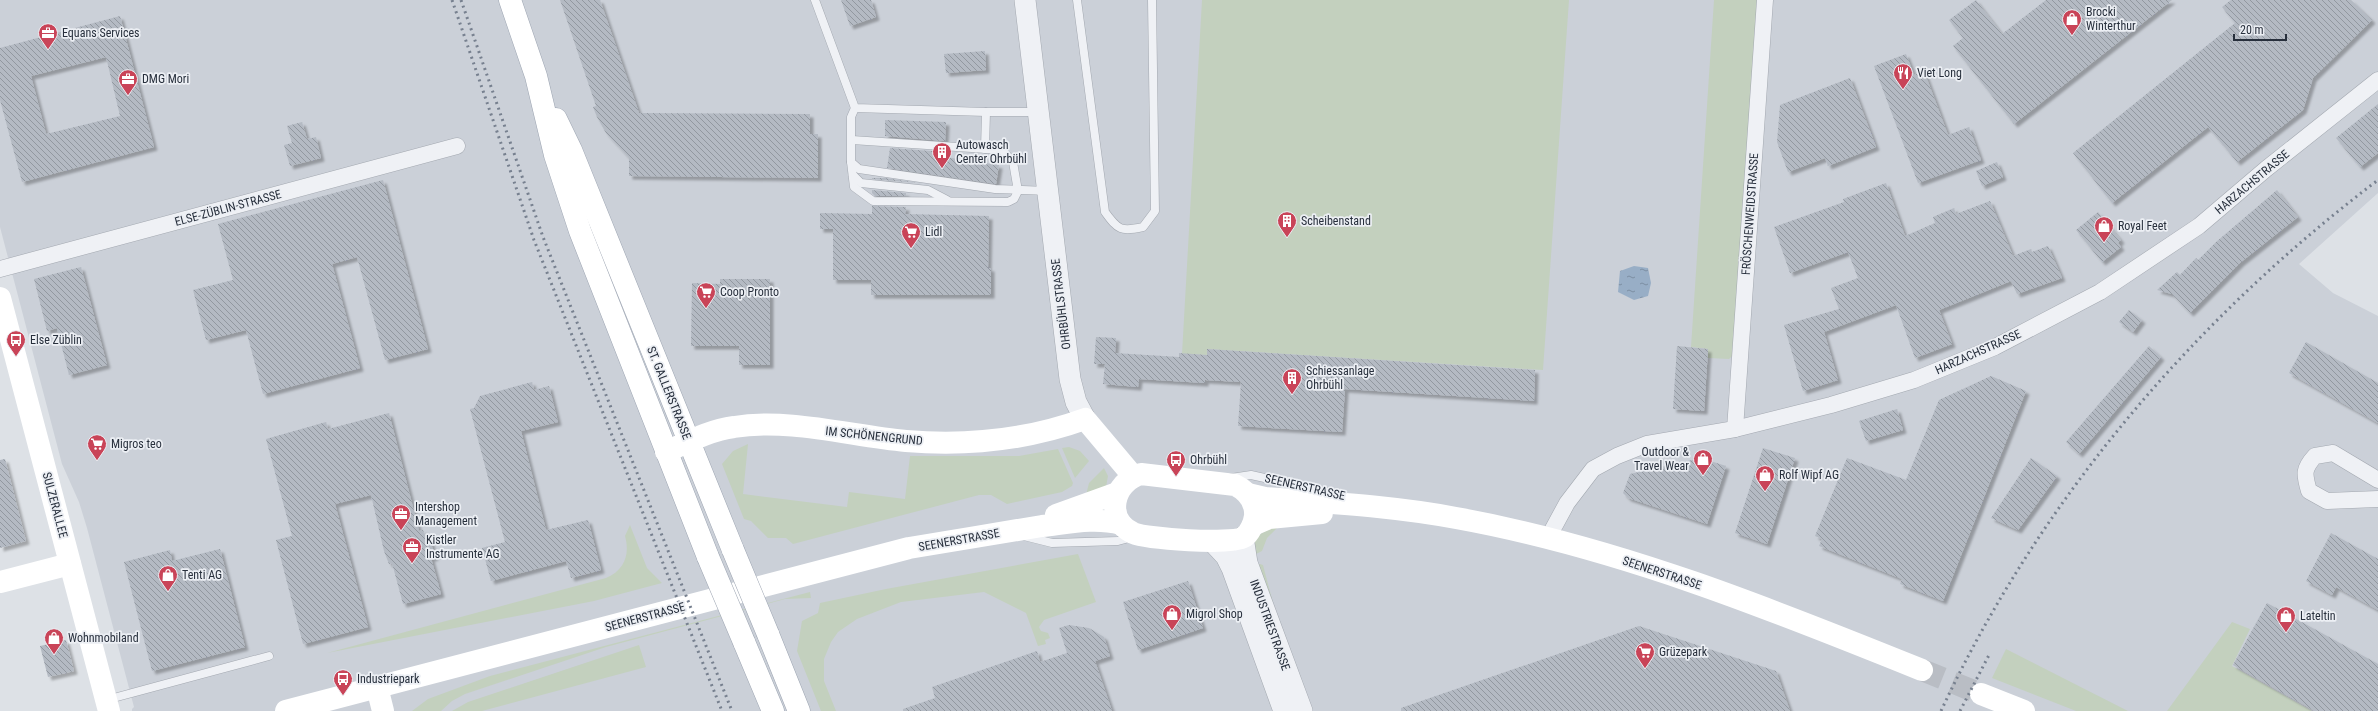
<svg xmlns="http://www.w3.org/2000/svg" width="2378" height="711" viewBox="0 0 2378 711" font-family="'Roboto Condensed',sans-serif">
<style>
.built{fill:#cbd0d8}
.grass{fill:#c3d0be}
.water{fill:url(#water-ripples)}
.building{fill:url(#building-back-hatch);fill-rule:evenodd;filter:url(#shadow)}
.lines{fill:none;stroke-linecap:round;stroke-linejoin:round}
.secondary-tunnel{stroke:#b9bdc4;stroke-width:22;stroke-dasharray:22 11;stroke-linecap:butt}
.service-casing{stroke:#a3a8b0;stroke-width:9}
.minor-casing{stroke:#a3a8b0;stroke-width:17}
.tertiary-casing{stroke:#a3a8b0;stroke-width:22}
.primary-casing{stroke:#9da5b2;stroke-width:23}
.service{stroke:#eff1f5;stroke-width:8}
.minor{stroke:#eff1f5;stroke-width:16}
.tertiary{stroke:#eff1f5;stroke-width:21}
.secondary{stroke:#fff;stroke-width:22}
.primary{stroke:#fff;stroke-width:22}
.rail{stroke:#77808f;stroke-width:3;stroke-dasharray:2 4;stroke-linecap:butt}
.primary-bridge-casing{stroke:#9da5b2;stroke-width:23;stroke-linecap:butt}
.primary-bridge{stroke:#fff;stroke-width:22}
.labels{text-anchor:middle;stroke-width:3.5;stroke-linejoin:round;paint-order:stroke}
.poi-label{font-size:12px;fill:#272f3c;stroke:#eceff4;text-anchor:start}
.street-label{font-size:12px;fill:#272f3c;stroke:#eceff4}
</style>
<defs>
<pattern id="water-ripples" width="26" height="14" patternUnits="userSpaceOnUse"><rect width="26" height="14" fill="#98aec6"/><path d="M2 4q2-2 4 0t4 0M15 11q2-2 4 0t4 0" fill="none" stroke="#7c8ea2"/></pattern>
<pattern id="building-back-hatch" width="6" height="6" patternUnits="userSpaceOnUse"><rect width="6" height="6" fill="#b4bac3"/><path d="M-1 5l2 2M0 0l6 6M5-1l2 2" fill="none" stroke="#9298a0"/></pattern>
<filter id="shadow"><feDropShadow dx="3.5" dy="3.5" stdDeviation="1" flood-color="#0004"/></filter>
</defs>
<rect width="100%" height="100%" fill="#dde1e6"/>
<path class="built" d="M0 0H2378V193L2299 264 2333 293 2378 316V711H132V709L134 707 87 528 79 502 62 464 0 227Z"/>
<g class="grass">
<path d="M1202 0H1569L1543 370 1207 349V355L1182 354Z"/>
<path d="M1714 0H1765L1741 347 1729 359 1708 358V349L1691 347Z"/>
<path d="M748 444 743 494 847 507 849 492 905 499 910 456H1019L1058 449 1073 483 1072 486 1062 492 1007 504 991 495H979L793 544 786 538H768L751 521 744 519 722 464 733 451Z"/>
<path d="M1069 447 1080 451 1089 461 1075 478 1062 448Z"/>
<path d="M1104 468 1108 476 1106 487 1086 495 1089 483Z"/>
<path d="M630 525 647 568 662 583 594 601 327 653 606 578C625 570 630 554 625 536Z"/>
<path d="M1280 525 1267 538 1262 551 1252 556C1253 534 1261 533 1280 525Z"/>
<path d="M1078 554 1096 602 1044 620 1039 627 1041 631 1048 633 1050 638 1045 640 1046 644 1038 646 1026 613 984 592 901 602 857 619 838 632 831 642 824 659V681L836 711H821L797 651 802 621 818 613 820 603 886 589Z"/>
<path d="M1260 564 1263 565 1273 603 1254 566Z"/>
<path d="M810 592 811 598 785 599 606 647 465 694 452 701 441 711H412L428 699 490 676Z"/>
<path d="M2232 622 2250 629 2232 666 2312 711H2167Z"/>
<path d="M639 645 646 667 482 711H452L468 702Z"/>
<path d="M2006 649 2128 711H2076L1992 678Z"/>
</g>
<path class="water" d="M1634 266 1648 268 1651 283 1648 296 1634 300 1618 292 1620 271Z"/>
<g class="building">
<path d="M560 0H600L639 113 810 114V134H818V178L629 176V158L606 133 597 117 593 107 596 106Z"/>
<path d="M841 0H871L876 17 850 26Z"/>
<path d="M1976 0 2002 34 2046 0H2172L2014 124 1953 46 1963 38 1949 20Z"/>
<path d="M2231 0H2351L2372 20 2313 78 2303 110 2237 162 2208 127 2112 203 2073 153 2235 23 2222 7Z"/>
<path d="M120 16 154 147 22 182 0 100V48ZM106 57 120 116 46 134 31 76Z"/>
<path d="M985 51 986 70 946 73 944 54Z"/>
<path d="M1906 54 1914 75 1924 71 1948 135 1969 127 1981 160 1918 183 1874 66Z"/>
<path d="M1850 78 1876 147 1828 166 1825 158 1788 172 1777 142 1780 105Z"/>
<path d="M2378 104V153L2360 167 2336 138Z"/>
<path d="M885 120 946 122 945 141 885 136Z"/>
<path d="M302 122 307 139 316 137 321 158 290 166 284 145 292 143 287 126Z"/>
<path d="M890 148 945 152V157L999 165 996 184 887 168Z"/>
<path d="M1997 162 2003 177 1982 186 1976 171Z"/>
<path d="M872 178H885L919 183 872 179Z"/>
<path d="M383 180 428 349 385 360 357 257 332 264 360 368 263 394 246 330 206 340 193 290 233 280 218 224Z"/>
<path d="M1886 183 1905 236 1935 223 1933 217 1954 208 1956 214 1990 201 2013 256 2031 249 2032 252 2048 246 2062 278 2017 294 2011 281 1939 310 1952 344 1915 358 1896 305 1824 332 1838 380 1803 391 1784 325 1839 309 1831 288 1858 278 1848 252 1790 273 1774 227 1844 202 1843 199Z"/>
<path d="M872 190 906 193V196H875L872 193Z"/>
<path d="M2277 190 2298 217 2241 262 2190 313 2172 294 2157 290 2177 272 2180 275 2196 258 2198 260 2216 242Z"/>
<path d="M872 206 906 207 905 214 989 216 988 268H991V295H871V280H833V229H820V213L872 214Z"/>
<path d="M2098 212 2121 240 2118 243 2121 247 2102 262 2076 230Z"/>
<path d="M81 267 107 365 69 375 57 328 47 331 34 279Z"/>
<path d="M720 279H770V365H739V346H691L692 283 720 284Z"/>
<path d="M2129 310 2142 320 2133 332 2119 322Z"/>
<path d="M1096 337 1116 338 1115 353 1179 357V353L1207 355V349L1535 370 1534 401 1345 389 1342 432 1238 426 1241 382 1205 380V383L1139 379 1138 387 1103 384 1105 364H1094Z"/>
<path d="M2306 342 2378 383V423L2289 373Z"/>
<path d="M1677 346 1708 349 1704 411 1673 409Z"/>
<path d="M2149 346 2161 357 2079 454 2066 442Z"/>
<path d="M1991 376 2026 391 1943 601 1900 584 1902 579 1819 546 1822 539 1815 536 1847 458 1906 480 1939 400Z"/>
<path d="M532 382 534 390 549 386 558 422 521 431 546 530 588 520 601 570 571 578 566 561 491 581 482 548 505 542 470 409 474 408 480 396Z"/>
<path d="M1897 409 1903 430 1866 441 1859 421Z"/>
<path d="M389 413 419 531 423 530 426 540 430 539 435 557 431 558 441 594 403 604 392 563 389 564 384 551 371 495 335 504 368 627 303 644 276 540 292 536 266 439 326 422 328 429Z"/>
<path d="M1763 448 1795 458 1767 544 1735 533Z"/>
<path d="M1701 458 1726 466 1707 524 1628 498 1623 493 1630 474Z"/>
<path d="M2031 458 2057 476 2018 530 1991 518Z"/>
<path d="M5 459 26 541 0 548V460Z"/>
<path d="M2331 533 2378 559V610L2336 587 2332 595 2306 581Z"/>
<path d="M220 549 245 647 152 671 124 562 170 550 172 561Z"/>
<path d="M1188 581 1203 628 1138 650 1123 602Z"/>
<path d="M2267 603 2378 664V711H2315L2233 665Z"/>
<path d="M1069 625 1089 628 1104 637 1110 656 1095 661 1112 711H903V709L935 698 932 687 1037 651 1040 662 1067 653 1059 628Z"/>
<path d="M1639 626 1776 671 1790 711H1401V708Z"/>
<path d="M66 640 74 671 48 677 40 646Z"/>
</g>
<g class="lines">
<path class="secondary-tunnel" d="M1922 670 1981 694"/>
<defs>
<g id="service">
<path d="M815 0 855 108 986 112H1038"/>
<path d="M1077 0 1105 212C1118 230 1121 232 1143 227L1155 211 1152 0"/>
<path d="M855 108 851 117V162L859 169 995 189 1048 191"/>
<path d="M985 149 986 112"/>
<path d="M851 162 854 187 873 201 1008 202 1014 199 1018 191 1013 162 1002 150 852 140"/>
<path d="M853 175 861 183 928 190 947 200"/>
<path d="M1231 478 1251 475 1337 494"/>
<path d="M1024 536 1052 543 1118 541 1133 537"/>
<path d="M106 700 269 656"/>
</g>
<g id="minor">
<path d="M0 269 457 146"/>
<path d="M1735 429 1765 0"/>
<path d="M2378 480 2333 453 2315 456C2303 469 2304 474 2309 491L2327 501 2378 499"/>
<path d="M1548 538 1567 503 1593 469 1617 456 1647 444 1735 429 1831 405 1914 380 1995 347 2100 292 2199 226 2266 169 2378 80"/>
</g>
<g id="tertiary">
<path d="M1025 0 1070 379 1076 402 1085 419"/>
<path d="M1243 537 1247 563 1302 711"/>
<path d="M1213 542 1226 556 1232 568 1284 711"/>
</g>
<g id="primary">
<path d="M510 0 536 76 555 155 580 231 708 557"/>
<path d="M556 119 571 150 733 550"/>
<path d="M768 634 799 711"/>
<path d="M744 642 773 711"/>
</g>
</defs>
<use href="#service" class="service-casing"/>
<use href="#minor" class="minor-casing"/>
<use href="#tertiary" class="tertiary-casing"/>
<use href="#primary" class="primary-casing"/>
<use href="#service" class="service"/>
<use href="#minor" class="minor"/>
<use href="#tertiary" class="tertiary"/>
<g class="secondary">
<path d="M0 298 109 711"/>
<path d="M666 452C688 442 710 430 734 427 789 418 851 436 906 441 967 446 1027 440 1085 419L1133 476"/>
<path d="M1141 474 1235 485C1247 491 1256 501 1255 516 1254 523 1250 533 1244 537 1231 545 1147 539 1133 533 1104 519 1113 482 1141 474Z"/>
<path d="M1248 494 1265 498C1329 503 1393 506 1456 518 1617 547 1771 609 1922 670"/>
<path d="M1056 515 1117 493"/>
<path d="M1253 525 1269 518 1322 513"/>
<path d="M0 582 70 564"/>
<path d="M377 687 383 711"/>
<path d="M1981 694 2024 711"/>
<path d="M286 711 909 548C953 541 998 533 1042 526 1069 523 1095 517 1121 524"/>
</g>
<use href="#primary" class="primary"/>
<g class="rail">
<path d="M452 0 534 240 722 711"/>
<path d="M461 0 543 237 732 711"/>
<path d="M1941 711C2039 501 2193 320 2378 180"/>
<path d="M1960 711 1989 655"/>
</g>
<defs>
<g id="primary-bridge">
<path d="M733 550 768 634"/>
<path d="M708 557 744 642"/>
</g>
</defs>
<use href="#primary-bridge" class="primary-bridge-casing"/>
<use href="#primary-bridge" class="primary-bridge"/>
</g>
<defs>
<symbol id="shop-pin" viewBox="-11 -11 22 30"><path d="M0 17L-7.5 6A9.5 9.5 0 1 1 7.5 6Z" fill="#c94458" stroke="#eceff4"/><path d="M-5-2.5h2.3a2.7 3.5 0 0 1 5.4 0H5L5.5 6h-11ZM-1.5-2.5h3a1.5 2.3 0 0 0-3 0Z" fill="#fff"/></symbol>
<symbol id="office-pin" viewBox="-11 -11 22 30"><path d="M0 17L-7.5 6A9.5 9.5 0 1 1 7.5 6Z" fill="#c94458" stroke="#eceff4"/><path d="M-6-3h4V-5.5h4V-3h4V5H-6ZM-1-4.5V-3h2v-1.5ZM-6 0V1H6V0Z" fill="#fff"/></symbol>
<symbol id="restaurant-pin" viewBox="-11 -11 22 30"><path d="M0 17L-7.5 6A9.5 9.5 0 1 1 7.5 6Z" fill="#c94458" stroke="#eceff4"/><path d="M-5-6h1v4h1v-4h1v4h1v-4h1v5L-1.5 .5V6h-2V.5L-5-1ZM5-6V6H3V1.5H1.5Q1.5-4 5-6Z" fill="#fff"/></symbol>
<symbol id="building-pin" viewBox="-11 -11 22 30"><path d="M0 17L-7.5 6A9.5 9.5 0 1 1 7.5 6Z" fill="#c94458" stroke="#eceff4"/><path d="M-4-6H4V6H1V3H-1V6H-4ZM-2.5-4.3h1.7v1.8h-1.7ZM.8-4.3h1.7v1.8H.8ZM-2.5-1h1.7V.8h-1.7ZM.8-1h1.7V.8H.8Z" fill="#fff"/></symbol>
<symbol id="supermarket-pin" viewBox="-11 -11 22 30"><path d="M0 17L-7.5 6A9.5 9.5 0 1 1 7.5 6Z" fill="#c94458" stroke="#eceff4"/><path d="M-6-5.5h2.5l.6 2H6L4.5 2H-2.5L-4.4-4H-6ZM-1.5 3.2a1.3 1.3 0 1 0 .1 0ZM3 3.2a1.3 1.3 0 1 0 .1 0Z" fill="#fff"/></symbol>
<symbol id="bus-pin" viewBox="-11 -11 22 30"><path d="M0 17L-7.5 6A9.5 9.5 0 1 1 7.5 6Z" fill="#c94458" stroke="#eceff4"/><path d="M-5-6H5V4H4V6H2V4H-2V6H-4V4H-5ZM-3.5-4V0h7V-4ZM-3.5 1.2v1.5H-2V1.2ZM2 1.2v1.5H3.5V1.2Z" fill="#fff"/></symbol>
</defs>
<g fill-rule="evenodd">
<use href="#shop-pin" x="2061" y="8" width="22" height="30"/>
<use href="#office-pin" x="37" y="22" width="22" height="30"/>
<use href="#restaurant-pin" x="1892" y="62" width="22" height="30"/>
<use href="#office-pin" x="117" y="68" width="22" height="30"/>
<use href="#building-pin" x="931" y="141" width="22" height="30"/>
<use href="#building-pin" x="1276" y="210" width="22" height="30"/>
<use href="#shop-pin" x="2093" y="215" width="22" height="30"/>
<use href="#supermarket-pin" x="900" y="221" width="22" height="30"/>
<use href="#supermarket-pin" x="695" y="281" width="22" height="30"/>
<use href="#bus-pin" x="5" y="329" width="22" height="30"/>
<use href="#building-pin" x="1281" y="367" width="22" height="30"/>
<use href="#supermarket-pin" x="86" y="433" width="22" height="30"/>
<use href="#shop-pin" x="1692" y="448" width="22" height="30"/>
<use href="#bus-pin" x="1165" y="449" width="22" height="30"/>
<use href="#shop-pin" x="1754" y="464" width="22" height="30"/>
<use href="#office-pin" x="390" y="503" width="22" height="30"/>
<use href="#office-pin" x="401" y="536" width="22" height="30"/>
<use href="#shop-pin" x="157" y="564" width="22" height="30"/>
<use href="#shop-pin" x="1161" y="603" width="22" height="30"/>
<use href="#shop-pin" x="2275" y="605" width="22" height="30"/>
<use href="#shop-pin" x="43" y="627" width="22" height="30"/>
<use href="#supermarket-pin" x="1634" y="641" width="22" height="30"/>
<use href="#bus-pin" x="332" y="668" width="22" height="30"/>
</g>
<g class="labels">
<g class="poi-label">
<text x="2086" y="16">Brocki<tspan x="2086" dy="14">Winterthur</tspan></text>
<text x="62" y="37">Equans Services</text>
<text x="1917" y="77">Viet Long</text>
<text x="142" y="83">DMG Mori</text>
<text x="956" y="149">Autowasch<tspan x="956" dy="14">Center Ohrbühl</tspan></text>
<text x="1301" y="225">Scheibenstand</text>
<text x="2118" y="230">Royal Feet</text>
<text x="925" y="236">Lidl</text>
<text x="720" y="296">Coop Pronto</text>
<text x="30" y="344">Else Züblin</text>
<text x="1306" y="375">Schiessanlage<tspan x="1306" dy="14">Ohrbühl</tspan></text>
<text x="111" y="448">Migros teo</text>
<text x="1689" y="456" text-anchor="end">Outdoor &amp;<tspan x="1689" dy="14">Travel Wear</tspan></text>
<text x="1190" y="464">Ohrbühl</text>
<text x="1779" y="479">Rolf Wipf AG</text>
<text x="415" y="511">Intershop<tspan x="415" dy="14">Management</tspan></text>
<text x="426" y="544">Kistler<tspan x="426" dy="14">Instrumente AG</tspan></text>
<text x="182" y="579">Tenti AG</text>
<text x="1186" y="618">Migrol Shop</text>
<text x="2300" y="620">Lateltin</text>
<text x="68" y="642">Wohnmobiland</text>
<text x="1659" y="656">Grüzepark</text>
<text x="357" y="683">Industriepark</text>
</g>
<g class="street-label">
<text transform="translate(2252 182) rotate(-40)" y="4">HARZACHSTRASSE</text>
<text transform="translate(228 208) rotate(-15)" y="4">ELSE-ZÜBLIN-STRASSE</text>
<text transform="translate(1750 214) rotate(-86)" y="4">FRÖSCHENWEIDSTRASSE</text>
<text transform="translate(1061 304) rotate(-97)" y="4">OHRBÜHLSTRASSE</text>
<text transform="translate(1978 352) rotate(-24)" y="4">HARZACHSTRASSE</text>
<text transform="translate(669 393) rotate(68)" y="4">ST. GALLERSTRASSE</text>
<text transform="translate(874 436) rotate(6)" y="4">IM SCHÖNENGRUND</text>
<text transform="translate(1305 487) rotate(13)" y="4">SEENERSTRASSE</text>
<text transform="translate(55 505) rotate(75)" y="4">SULZERALLEE</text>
<text transform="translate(959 540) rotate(-10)" y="4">SEENERSTRASSE</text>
<text transform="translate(1662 573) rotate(18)" y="4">SEENERSTRASSE</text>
<text transform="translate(645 617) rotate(-15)" y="4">SEENERSTRASSE</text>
<text transform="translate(1270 625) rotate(70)" y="4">INDUSTRIESTRASSE</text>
</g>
</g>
<path d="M2234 34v6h52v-6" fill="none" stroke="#272f3c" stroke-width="2"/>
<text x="2240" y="34" font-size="12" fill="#272f3c" stroke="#eceff4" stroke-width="3" paint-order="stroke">20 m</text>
</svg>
